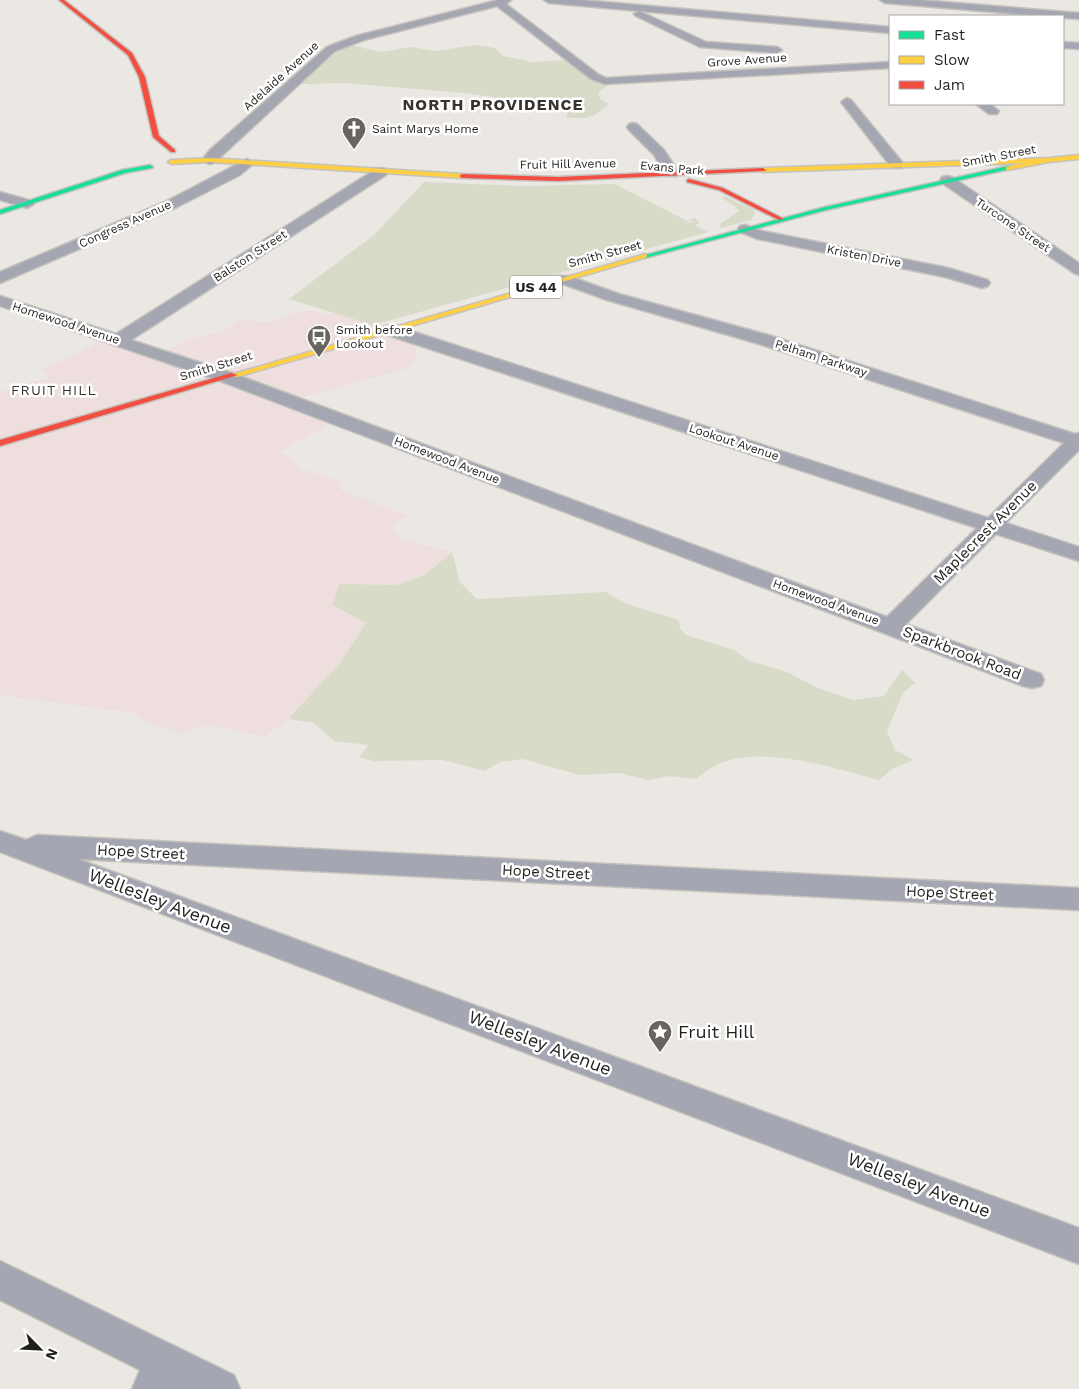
<svg xmlns="http://www.w3.org/2000/svg" width="1079" height="1389" viewBox="0 0 1079 1389" font-family="'Work Sans',sans-serif">
<style>
.commercial{fill:#eedede}
.green{fill:#d8dbc8}
.lines{fill:none;stroke-linecap:round;stroke-linejoin:round}
.street-casing{stroke:#c6c3bf;stroke-width:3}
.fast-casing{stroke:#c6c3bf;stroke-width:3}
.slow-casing{stroke:#c6c3bf;stroke-width:3}
.jam-casing{stroke:#c6c3bf;stroke-width:3}
.street{fill:#a4a7b1;fill-rule:evenodd}
.fast{fill:#16e098;fill-rule:evenodd}
.slow{fill:#ffcf43;fill-rule:evenodd}
.jam{fill:#f24e42;fill-rule:evenodd}
.labels{text-anchor:middle;stroke-width:5;stroke-linejoin:round;paint-order:stroke}
.far-street-label{font-size:12px;fill:#211f1c;stroke:#fff}
.far-poi-label{font-size:12px;fill:#211f1c;stroke:#fff;text-anchor:start}
.shield{fill:#fff;stroke:#646260;stroke-width:1}
.shield-label{font-size:14px;font-weight:bold;fill:#211f1c}
.far-neighbourhood-label{font-size:14px;letter-spacing:1px;fill:#3a332d;stroke:#fff}
.street-label{font-size:15px;fill:#211f1c;stroke:#fff}
.far-district-label{font-size:16px;font-weight:bold;letter-spacing:1px;fill:#3a332d;stroke:#fff}
.near-street-label{font-size:18px;fill:#211f1c;stroke:#fff}
.near-poi-label{font-size:18px;fill:#211f1c;stroke:#fff;text-anchor:start}
</style>
<rect width="100%" height="100%" fill="#ebe7e2"/>
<path class="commercial" d="M299 311H314L329 315 347 312 359 313 383 329 412 337 417 357 408 368 303 397 266 391 334 421 279 452 288 455 300 468 341 482V490L407 516 391 528 402 539 452 552 425 575 397 585 339 584 366 623 340 663 288 719 264 737 207 724 183 734 146 722 135 713 0 695V392L49 378 42 369 79 353 108 337 164 352 193 338 221 332 243 319 268 323Z"/>
<g class="green">
<path d="M341 43 381 52 410 47 435 51 475 45 495 48 503 56 532 62 569 60 594 78 613 81 598 93 601 100 610 104C592 118 588 120 565 117L568 113 549 105 464 93 344 83 309 84 287 83 323 51Z"/>
<path d="M424 182 525 186 615 184 691 223 693 222 689 220 695 218 700 223 695 225 708 232 373 325 289 299 374 235Z"/>
<path d="M724 196 752 209 755 213 751 220 721 228 720 224 739 211C735 204 727 203 722 197Z"/>
<path d="M452 552 460 582 477 599 606 592 624 603 679 620 680 628 686 635 734 650 748 660 787 672 818 688 853 700 884 696 902 670 915 683 903 693 887 731 895 750 914 760 892 769 879 780C833 768 755 741 711 768 706 771 701 775 696 779L669 776 649 780 619 773 580 775 523 759 500 762 485 771 443 760 374 761 359 757 369 745 334 741 314 723 288 719 340 663 366 623 333 605 339 584 397 585 425 575Z"/>
</g>
<g class="lines">
<defs>
<g id="street">
<path d="M498 0H511L506 4 599 75 606 78 890 62V68L605 84 591 79 497 6 364 40 335 51 214 163 209 164 202 160 210 150 327 47 356 36Z"/>
<path d="M544 0H581L890 27V33L549 3Z"/>
<path d="M880 0H919L1079 13V19L885 3Z"/>
<path d="M639 11 706 42 777 47 782 50 777 53 700 47 636 16 634 14Z"/>
<path d="M1063 42 1079 43V49L1063 48Z"/>
<path d="M847 98 851 100 902 162 904 165 902 168H892L841 102Z"/>
<path d="M976 104H990L999 111 997 114H989Z"/>
<path d="M633 123 637 124 664 150 679 173 677 176H667L654 155 629 130 627 127 629 124Z"/>
<path d="M247 159 254 163 240 175 177 207 0 283V272L167 201Z"/>
<path d="M381 168 386 169 388 172 386 175 131 340 232 373 887 617 977 528 384 334 382 330 384 326H396L988 518 1064 443 756 343 607 300 557 282 555 279 557 276H569L619 294 768 335 1075 434 1079 433V450L1006 523 1079 547V561L996 534 906 624 1041 674 1044 680 1041 686 1032 688 1023 686 220 381 0 306V296L116 334 376 169Z"/>
<path d="M947 176 952 177 1079 263V275L1074 273 942 183 940 180 942 177Z"/>
<path d="M0 192 32 201 34 204 27 208 0 200Z"/>
<path d="M745 225 762 231 948 268 988 280 990 283 988 286 982 288 945 277 758 239 740 232 738 229 740 226Z"/>
<path d="M0 831 26 840 37 835 1079 888V910L78 859 1079 1228V1264L0 852Z"/>
<path d="M0 1261 234 1375 240 1389H132L140 1370 0 1300Z"/>
</g>
<g id="fast">
<path d="M150 165 153 167 152 168 125 173 0 214V210L122 170Z"/>
<path d="M1008 166 1010 167V169L826 210 645 258 642 256 825 207Z"/>
</g>
<g id="slow">
<path d="M1079 155V159L1049 162 1008 170 1006 169V167L1027 163 763 172 760 170 763 168 1049 158Z"/>
<path d="M209 158 462 174 465 176 462 178 209 162 171 164 168 162 171 160Z"/>
<path d="M645 254 647 255V257L237 377 230 375Z"/>
</g>
<g id="jam">
<path d="M59 0H64L132 53 145 77 159 136 175 150V152H171L153 137 139 77 128 55Z"/>
<path d="M763 168 766 170 765 171 558 181 462 178 459 176 462 174 558 177Z"/>
<path d="M689 179 723 188 784 219 779 220 719 190 687 182V180Z"/>
<path d="M231 373 238 375 0 446V440Z"/>
</g>
</defs>
<use href="#street" class="street-casing"/>
<use href="#fast" class="fast-casing"/>
<use href="#slow" class="slow-casing"/>
<use href="#jam" class="jam-casing"/>
<use href="#street" class="street"/>
<use href="#fast" class="fast"/>
<use href="#slow" class="slow"/>
<use href="#jam" class="jam"/>
</g>
<defs>
<symbol id="church-pin" viewBox="-11 -11 22 30"><path d="M0 17L-7.5 6A9.5 9.5 0 1 1 7.5 6Z" fill="#686561" stroke="#fff"/><path d="M-1.2-6h2.4v3.5h3.3v2.4h-3.3V6h-2.4V-.1h-3.3v-2.4h3.3Z" fill="#fff"/></symbol>
<symbol id="bus-pin" viewBox="-11 -11 22 30"><path d="M0 17L-7.5 6A9.5 9.5 0 1 1 7.5 6Z" fill="#686561" stroke="#fff"/><path d="M-5-6H5V4H4V6H2V4H-2V6H-4V4H-5ZM-3.5-4V0h7V-4ZM-3.5 1.2v1.5H-2V1.2ZM2 1.2v1.5H3.5V1.2Z" fill="#fff"/></symbol>
<symbol id="sight-pin" viewBox="-11 -11 22 30"><path d="M0 17L-7.5 6A9.5 9.5 0 1 1 7.5 6Z" fill="#686561" stroke="#fff"/><path d="M0-6L1.8-2.2L6-1.7L2.9 1.2L3.7 5.4L0 3.3L-3.7 5.4L-2.9 1.2L-6-1.7L-1.8-2.2Z" fill="#fff"/></symbol>
</defs>
<g fill-rule="evenodd">
<use href="#church-pin" x="340" y="115" width="28" height="38"/>
<use href="#bus-pin" x="305" y="323" width="28" height="38"/>
<use href="#sight-pin" x="646" y="1018" width="28" height="38"/>
</g>
<g class="labels">
<g class="far-street-label">
<text transform="translate(747 60) rotate(-4)" y="4">Grove Avenue</text>
<text transform="translate(281 76) rotate(-42)" y="4">Adelaide Avenue</text>
<text transform="translate(999 156) rotate(-11)" y="4">Smith Street</text>
<text transform="translate(568 164) rotate(-1)" y="4">Fruit Hill Avenue</text>
<text transform="translate(672 168) rotate(5)" y="4">Evans Park</text>
<text transform="translate(125 224) rotate(-24)" y="4">Congress Avenue</text>
<text transform="translate(1013 225) rotate(34)" y="4">Turcone Street</text>
<text transform="translate(605 254) rotate(-15)" y="4">Smith Street</text>
<text transform="translate(250 256) rotate(-33)" y="4">Balston Street</text>
<text transform="translate(864 256) rotate(11)" y="4">Kristen Drive</text>
<text transform="translate(66 323) rotate(18)" y="4">Homewood Avenue</text>
<text transform="translate(821 358) rotate(18)" y="4">Pelham Parkway</text>
<text transform="translate(216 366) rotate(-17)" y="4">Smith Street</text>
<text transform="translate(734 442) rotate(18)" y="4">Lookout Avenue</text>
<text transform="translate(447 460) rotate(21)" y="4">Homewood Avenue</text>
<text transform="translate(826 602) rotate(20)" y="4">Homewood Avenue</text>
</g>
<g class="far-poi-label">
<text x="372" y="133">Saint Marys Home</text>
<text x="336" y="334">Smith before<tspan x="336" dy="14">Lookout</tspan></text>
</g>
<rect class="shield" x="510" y="275.5" width="52" height="23" rx="4"/>
<g class="shield-label">
<text x="536" y="292">US 44</text>
</g>
<g class="far-neighbourhood-label">
<text x="54" y="395">FRUIT HILL</text>
</g>
<g class="street-label">
<text transform="translate(985 532) rotate(-45)" y="5">Maplecrest Avenue</text>
<text transform="translate(962 653) rotate(21)" y="5">Sparkbrook Road</text>
<text transform="translate(141 852) rotate(3)" y="5">Hope Street</text>
<text transform="translate(546 872) rotate(3)" y="5">Hope Street</text>
<text transform="translate(950 893) rotate(3)" y="5">Hope Street</text>
</g>
<g class="far-district-label">
<text x="493" y="110">NORTH PROVIDENCE</text>
</g>
<g class="near-street-label">
<text transform="translate(160 901) rotate(21)" y="6">Wellesley Avenue</text>
<text transform="translate(540 1043) rotate(21)" y="6">Wellesley Avenue</text>
<text transform="translate(919 1185) rotate(21)" y="6">Wellesley Avenue</text>
</g>
<g class="near-poi-label">
<text x="678" y="1038">Fruit Hill</text>
</g>
</g>
<rect x="889" y="15" width="175" height="90" fill="#ffffff" stroke="#a6a5a4"/>
<rect x="899" y="31" width="25" height="8" fill="#16e098" stroke="#a6a5a4"/>
<text x="934" y="40" font-size="15" fill="#211f1c">Fast</text>
<rect x="899" y="56" width="25" height="8" fill="#ffcf43" stroke="#a6a5a4"/>
<text x="934" y="65" font-size="15" fill="#211f1c">Slow</text>
<rect x="899" y="81" width="25" height="8" fill="#f24e42" stroke="#a6a5a4"/>
<text x="934" y="90" font-size="15" fill="#211f1c">Jam</text>
<g transform="translate(40 1349) rotate(114)" stroke="#ffffff" stroke-width="4" paint-order="stroke">
<path d="M0-4L9 19L0 12L-9 19Z" fill="#211f1c"/>
<text y="-8" font-size="14" font-weight="bold" text-anchor="middle" fill="#211f1c">N</text>
</g>
</svg>
